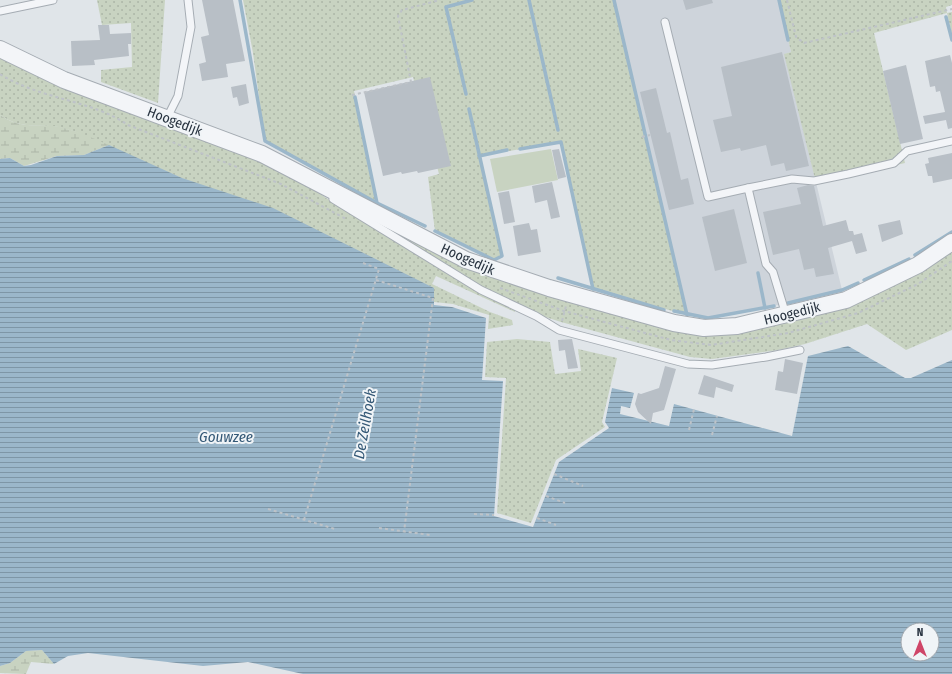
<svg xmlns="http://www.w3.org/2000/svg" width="952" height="674" viewBox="0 0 952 674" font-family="'Fira Sans Condensed',sans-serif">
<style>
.built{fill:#ced4db}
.grass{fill:url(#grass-dots)}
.wetland{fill:url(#wetland-marsh)}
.garden{fill:#c8d3c1}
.water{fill:url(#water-rules);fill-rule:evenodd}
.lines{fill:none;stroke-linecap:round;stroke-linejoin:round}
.stream{stroke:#9bb7ca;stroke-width:3.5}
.building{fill:#b8bfc6}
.service-casing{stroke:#a5acb3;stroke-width:9}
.tertiary-casing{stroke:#a5acb3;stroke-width:18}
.path{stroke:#bec3c8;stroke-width:2;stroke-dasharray:3 3;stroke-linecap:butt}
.service{stroke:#f3f5f8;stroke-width:7}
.tertiary{stroke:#f3f5f8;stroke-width:16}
.labels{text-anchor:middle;stroke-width:4;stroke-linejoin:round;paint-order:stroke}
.street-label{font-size:14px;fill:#293441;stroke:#f0f4f7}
.water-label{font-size:15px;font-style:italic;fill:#325775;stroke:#f0f4f7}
</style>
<defs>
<pattern id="grass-dots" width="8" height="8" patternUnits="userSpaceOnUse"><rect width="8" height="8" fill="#c8d3c1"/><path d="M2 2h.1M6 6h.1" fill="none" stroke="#acb6a7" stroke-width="1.8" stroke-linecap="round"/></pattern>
<pattern id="wetland-marsh" width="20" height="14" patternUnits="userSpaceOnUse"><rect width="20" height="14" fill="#c8d3c1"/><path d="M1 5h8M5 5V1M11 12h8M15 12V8" fill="none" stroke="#acb6a7"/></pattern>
<pattern id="water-rules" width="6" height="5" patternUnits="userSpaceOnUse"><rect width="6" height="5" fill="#9bb7ca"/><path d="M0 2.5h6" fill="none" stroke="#7e96a6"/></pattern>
</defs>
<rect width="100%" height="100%" fill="#e0e5e9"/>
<path class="built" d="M614 0H779L791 52 785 54 842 290 788 303 708 318 687 315Z"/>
<g class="grass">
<path d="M97 0H165L158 103 101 82V70L132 67 131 23 102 25Z"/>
<path d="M243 0H614L687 315 593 289 561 142 480 156 502 256 494 260 435 231 428 177 439 174 413 77 354 91 377 203 265 141 253 53Z"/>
<path d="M779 0H952V5L946 7 947 13 952 12V35L947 13 874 33 905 163 816 183 784 54 791 52Z"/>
<path d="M0 56 225 144 301 179 326 198 515 310V312L436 276 432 284 490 312 512 320 513 325 488 329 489 315 453 304 434 302V288L76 132C70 130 64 128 58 127 33 123 23 130 0 115Z"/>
<path d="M386 226 590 304 745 330 804 319 854 303 952 248V330L906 350 867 324 805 344 778 350 712 359 690 357 561 322 536 314 470 281C463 273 459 270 449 269Z"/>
<path d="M517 339 550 342 555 374 581 371 578 349 617 358 602 422 605 427 556 460 531 523 497 513 506 378 485 377 487 342Z"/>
</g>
<g class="wetland">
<path d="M0 115C24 131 35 122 60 127 77 131 93 138 109 145L84 155 57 156 24 166 10 158 0 159Z"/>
<path d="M42 650 54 664 31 662 26 674 0 673V666L10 663 26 651Z"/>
</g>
<path class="garden" d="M551 149 558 180 497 192 490 159Z"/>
<path class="water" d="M109 145 182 178 273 208 434 288V305L452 307 486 318 482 380 503 381 494 516 533 527 559 462 609 428 605 422 612 388 634 393 630 408 621 406 620 414 669 426 674 404 792 436 808 356 848 346 905 378H911L952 360V674H303L248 662 203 666 88 653 68 656 54 664 42 650 26 651 10 663 0 666V159L10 158 24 166 31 165 57 156 84 155ZM908 630H932V654H908Z"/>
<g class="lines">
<g class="stream">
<path d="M240 0 265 141 377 203 425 226"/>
<path d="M529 0 558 130"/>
<path d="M614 0 687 315"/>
<path d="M779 0 788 40"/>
<path d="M946 17 952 40"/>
<path d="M466 94 446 7 472 0"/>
<path d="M355 97 377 203"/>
<path d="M520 149 561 142 593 289"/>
<path d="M479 156 507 150"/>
<path d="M435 231 494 260 502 256 469 109"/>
<path d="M915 255 952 232"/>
<path d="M758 273 765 308"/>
<path d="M558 278 664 310"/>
<path d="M864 280 909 259"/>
<path d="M788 303 842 290 858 283"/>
<path d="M674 311 708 318 774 306"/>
</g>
</g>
<g class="building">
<path d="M202 0H233L245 61 226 64 228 77 202 81 199 64 206 62 201 37 209 35Z"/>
<path d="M683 0H712L713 3 686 10Z"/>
<path d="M98 25H109L110 34 131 33V44H128L129 56 94 60 95 65 72 66 71 41 100 40Z"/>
<path d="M782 52 809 166 786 171 784 163 771 166 766 145 741 151 740 148 721 152 713 120 732 116 721 67Z"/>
<path d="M950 55 952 63V128L948 129 946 120 925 124 923 116 945 112 940 91 936 92 935 86 930 87 925 61Z"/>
<path d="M906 65 923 139 900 144 883 71Z"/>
<path d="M430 77 451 166 418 173 417 171 402 174 401 172 383 176 364 92Z"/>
<path d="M246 84 249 103 239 106 237 97 233 98 231 87Z"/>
<path d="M656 88 667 133 670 132 681 180 688 178 694 204 669 210 640 92Z"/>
<path d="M559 149 566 177 558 179 552 150Z"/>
<path d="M952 153V179L933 183 932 176H928L925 164 929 163 928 158Z"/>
<path d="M552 182 560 217 551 219 547 200 535 203 532 186Z"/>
<path d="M808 185 814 186 823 226 846 220 849 231H853L854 235 862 233 867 251 856 254 852 241 828 248 834 274 816 277 814 268 804 270 799 249 773 255 763 212 801 204 797 188Z"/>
<path d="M509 191 515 222 504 224 498 193Z"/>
<path d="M734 209 747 263 715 271 702 217Z"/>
<path d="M900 220 903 234 882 242 878 225Z"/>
<path d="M529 223 531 230 537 229 541 252 518 256 513 226Z"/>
<path d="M572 339 578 368 568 369 565 350 559 351 558 340Z"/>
<path d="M785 359 803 363 797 394 775 390 778 371 783 372Z"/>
<path d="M665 366 676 369 664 410 653 413 651 424 638 412 635 404 638 393 641 394 659 388Z"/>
<path d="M704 375 734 385 732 392 716 387 714 398 698 394Z"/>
</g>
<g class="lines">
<defs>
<g id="service">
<path d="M0 11 53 0"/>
<path d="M665 22 708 197 748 188 766 264 773 272 786 315"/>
<path d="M167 118 178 96 191 27 188 0"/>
<path d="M748 188 792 179 814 181 848 174 894 163 907 151 952 141"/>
<path d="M333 199 481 290 536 316 559 330 688 364 712 365 766 357 800 350"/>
</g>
<path id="tertiary" d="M0 49 64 80 262 154 466 260 549 288 674 323 704 328 737 326 846 300 918 265 952 242"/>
</defs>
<use href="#service" class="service-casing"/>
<use href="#tertiary" class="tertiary-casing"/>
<g class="path">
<path d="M787 0 796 37 804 43 952 9"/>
<path d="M0 74C39 99 92 100 128 125L281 184 346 219"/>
<path d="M352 95 411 82 398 16 402 10 440 0"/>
<path d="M642 137 650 135"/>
<path d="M376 280 433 298 404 532"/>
<path d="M500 288 564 311 671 340 711 345 788 333 858 313 918 284 952 261"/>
<path d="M562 321 566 306"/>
<path d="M689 430 694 409"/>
<path d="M712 435 717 416"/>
<path d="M554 474 583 486"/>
<path d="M546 496 565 503"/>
<path d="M268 509 335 529"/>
<path d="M474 514 494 515"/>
<path d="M537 518 556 525"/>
<path d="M304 520 379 269 363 263"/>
<path d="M379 528 430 535"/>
</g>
<use href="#service" class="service"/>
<use href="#tertiary" class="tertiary"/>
</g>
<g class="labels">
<g class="street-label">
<text transform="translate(175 121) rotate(21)" y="5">Hoogedijk</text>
<text transform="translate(468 259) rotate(24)" y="5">Hoogedijk</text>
<text transform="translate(792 313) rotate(-14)" y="5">Hoogedijk</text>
</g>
<g class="water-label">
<text transform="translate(365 424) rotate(-80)" y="5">De Zeilhoek</text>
<text x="226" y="442">Gouwzee</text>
</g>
</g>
<g transform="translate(920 642)"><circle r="19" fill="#f0f4f7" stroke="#a0a7ae"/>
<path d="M0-3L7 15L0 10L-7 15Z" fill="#cf4568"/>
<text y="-6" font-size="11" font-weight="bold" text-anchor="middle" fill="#293441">N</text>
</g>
</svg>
